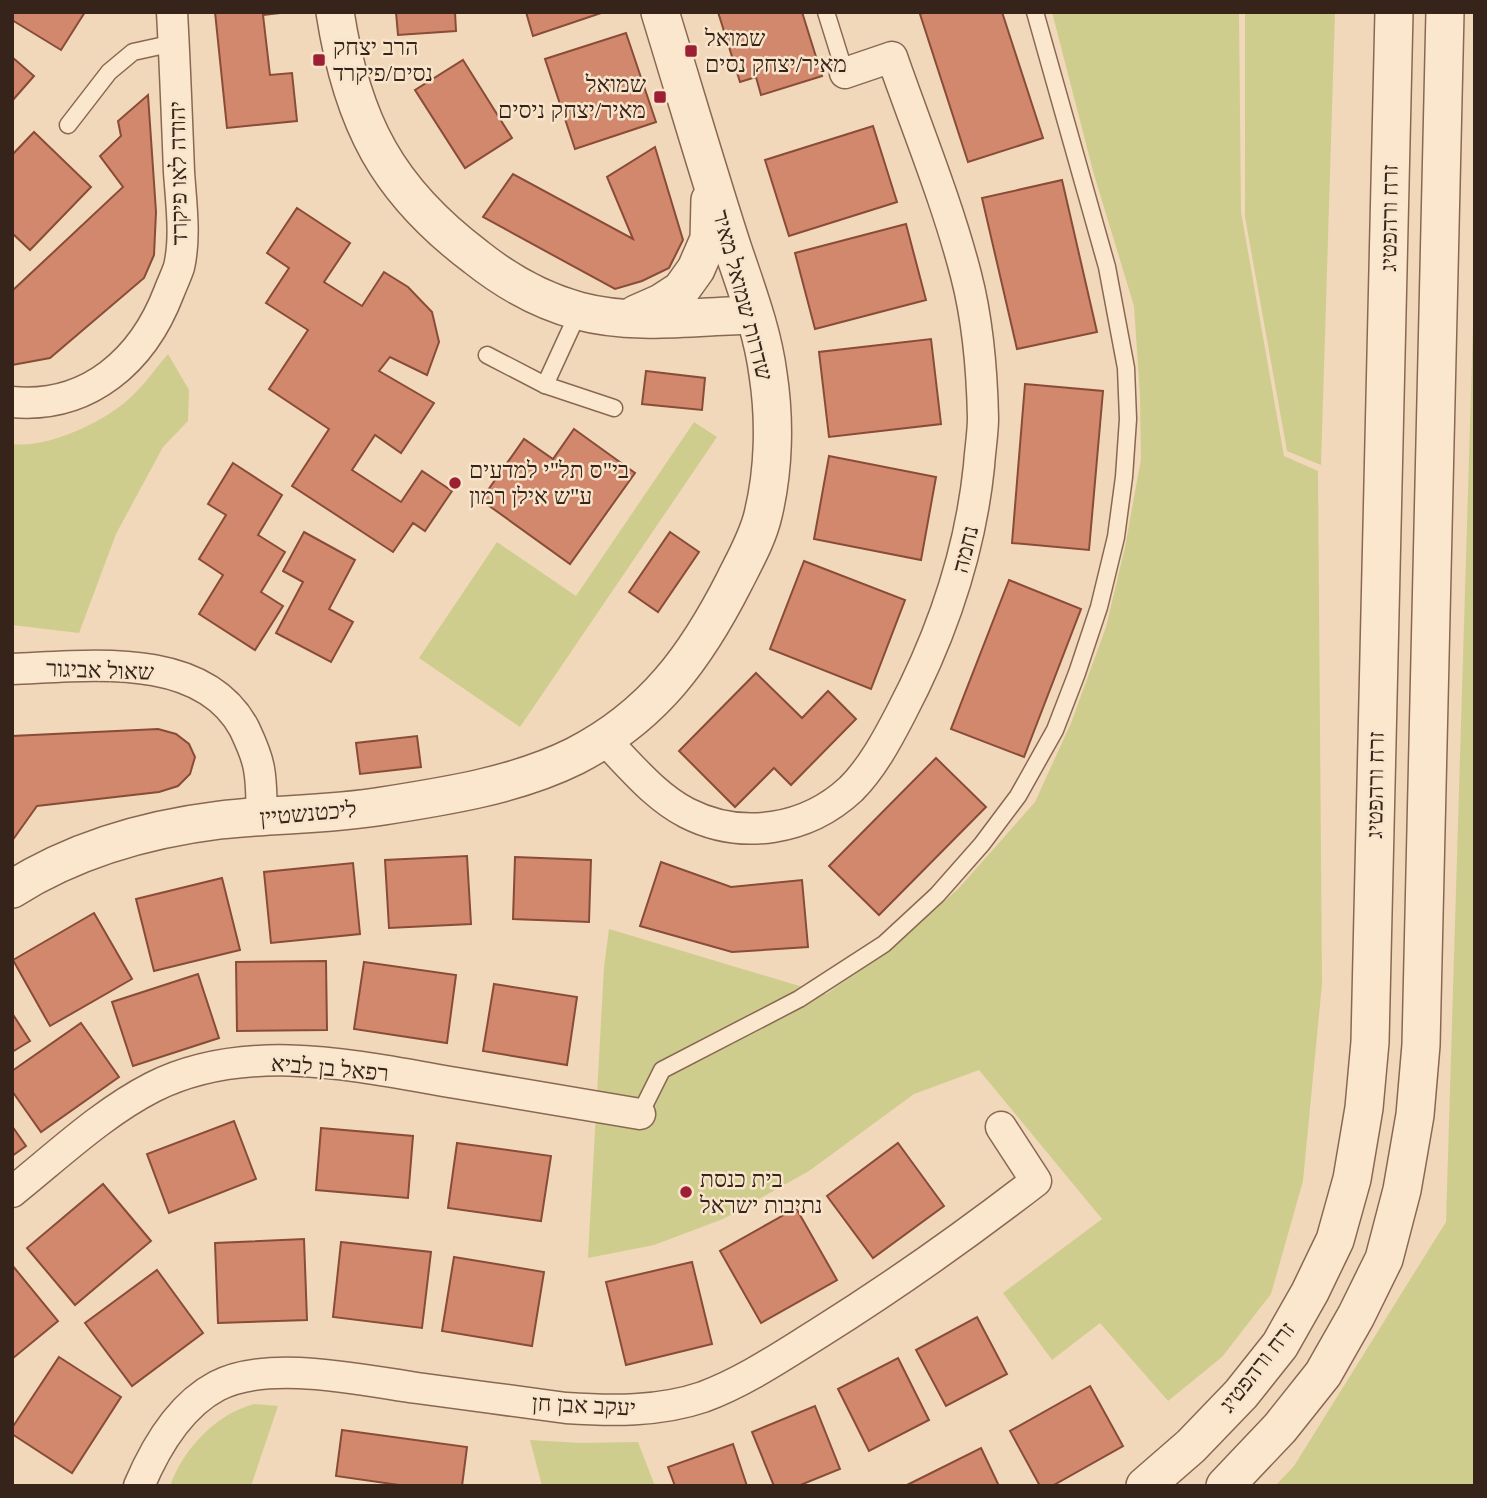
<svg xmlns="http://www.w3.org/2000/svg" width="1487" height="1498" viewBox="0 0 1487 1498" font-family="'Times New Roman','Noto Sans Hebrew',serif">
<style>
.green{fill:#cfcd8e}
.building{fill:#d2886d;stroke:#894c37;stroke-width:2}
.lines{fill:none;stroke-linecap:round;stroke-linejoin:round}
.service-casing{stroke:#896853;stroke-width:19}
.minor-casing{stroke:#896853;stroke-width:33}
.tertiary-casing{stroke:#896853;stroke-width:40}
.service{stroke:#fbe7cd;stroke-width:16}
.minor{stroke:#fbe7cd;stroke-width:30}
.tertiary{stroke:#fbe7cd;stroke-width:37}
.poi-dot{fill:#9c1f33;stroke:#f8e4ca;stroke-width:2.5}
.labels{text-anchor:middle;stroke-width:5;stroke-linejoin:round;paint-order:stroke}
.poi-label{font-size:23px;fill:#36231a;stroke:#f8e4ca;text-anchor:start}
.street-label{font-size:23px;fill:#36231a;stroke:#f8e4ca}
</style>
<rect width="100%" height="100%" fill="#f1d8ba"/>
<g class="green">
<path d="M1052 12H1239L1241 212 1284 456 1318 471 1322 984 1303 1181 1271 1294 1222 1357 1168 1401 1100 1323 1052 1360 1003 1293 1102 1219 979 1070 914 1094 809 1171 723 1219 654 1245 588 1258 604 967 609 929 826 994 890 950 959 888 1035 802 1071 723 1106 627 1125 547 1141 459 1140 396 1134 306 1093 171Z"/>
<path d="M1245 12H1335L1321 465 1287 451 1245 217Z"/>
<path d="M1475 259V1486H1275L1294 1466 1446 1222Z"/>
<path d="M168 354 189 390 188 421 163 447 116 534 79 633 12 625V444C47 449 107 421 132 396 145 384 156 368 168 354Z"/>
<path d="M694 422 717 437 520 727 419 658 497 542 576 596Z"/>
<path d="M254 1404 278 1406 251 1486H170C183 1449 216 1414 254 1404Z"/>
<path d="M530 1440 580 1443 638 1442 655 1486H542Z"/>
</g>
<g class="building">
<path d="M12 12H85L61 50 12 20Z"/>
<path d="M215 12H289L263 15 270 75 292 73 297 121 227 128Z"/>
<path d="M396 12H455L456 31 398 35Z"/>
<path d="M526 12H604L533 36Z"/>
<path d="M718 12H802L822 76 761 95 756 77 740 82Z"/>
<path d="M925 12H1002L1043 138 968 162 920 14Z"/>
<path d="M626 33 656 122 575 149 545 59Z"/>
<path d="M12 57 34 76 12 101Z"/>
<path d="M463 60 512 138 465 168 415 90Z"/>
<path d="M148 95 156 212 154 255 144 278 50 358 12 365V291L123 187 100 156 121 136 118 121Z"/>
<path d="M873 126 897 202 789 236 765 160Z"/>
<path d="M34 132 91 187 30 250 12 233V155Z"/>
<path d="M655 147 683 240 669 268 642 281 615 289 483 217 513 174 633 239 607 177Z"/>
<path d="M1062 180 1097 332 1017 349 982 198Z"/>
<path d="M297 208 350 243 324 282 362 306 384 272 408 287 432 312 439 342 427 375 390 357 379 371 434 403 401 453 375 435 352 470 401 502 422 471 452 491 425 531 413 523 393 552 292 486 329 429 269 389 308 330 266 303 289 268 267 253Z"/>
<path d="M906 224 926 300 815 329 795 253Z"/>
<path d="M931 339 941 424 829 437 819 352Z"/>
<path d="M646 371 705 378 702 410 642 404Z"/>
<path d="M1025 384 1103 391 1089 550 1012 543Z"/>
<path d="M574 429 635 473 570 564 481 500 524 439 553 459Z"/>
<path d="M829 456 936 477 921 560 814 539Z"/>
<path d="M233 463 282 495 258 535 285 552 261 592 283 606 255 650 199 614 223 575 199 559 226 515 208 504Z"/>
<path d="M304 532 355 560 329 609 353 622 331 662 276 633 303 582 283 571Z"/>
<path d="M670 532 699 552 658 612 629 592Z"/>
<path d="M804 561 905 600 871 689 770 649Z"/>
<path d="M1009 580 1081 609 1024 757 951 729Z"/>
<path d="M756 673 802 718 828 691 856 719 791 785 774 768 735 807 679 751Z"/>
<path d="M158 729 176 734 189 744 195 757 190 774 178 786 159 792 37 806 12 841V736Z"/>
<path d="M417 736 421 767 360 774 356 743Z"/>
<path d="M936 758 986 807 879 915 829 866Z"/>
<path d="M467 856 471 924 389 928 385 860Z"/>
<path d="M515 857 591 860 589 922 513 919Z"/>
<path d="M661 862 731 887 802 880 808 947 732 952 640 926Z"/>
<path d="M353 863 360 934 271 943 264 872Z"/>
<path d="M222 878 240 950 154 971 136 899Z"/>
<path d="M94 913 132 979 50 1026 13 960Z"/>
<path d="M326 961 327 1030 237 1031 236 962Z"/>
<path d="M364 962 456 975 447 1043 354 1029Z"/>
<path d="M198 974 219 1038 133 1066 112 1002Z"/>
<path d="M494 984 577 997 567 1065 483 1051Z"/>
<path d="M12 1013 30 1041 12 1052Z"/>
<path d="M81 1023 119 1077 41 1132 12 1091V1071Z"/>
<path d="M234 1121 256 1179 169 1213 147 1154Z"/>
<path d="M12 1126 26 1146 12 1156Z"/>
<path d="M321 1128 413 1136 408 1198 316 1190Z"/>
<path d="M457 1143 551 1156 541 1221 448 1208Z"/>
<path d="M898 1143 944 1206 873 1258 827 1196Z"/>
<path d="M103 1184 151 1241 75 1305 27 1248Z"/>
<path d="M796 1208 837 1280 761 1323 720 1251Z"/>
<path d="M304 1239 307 1320 218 1323 215 1243Z"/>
<path d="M341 1242 431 1252 422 1328 333 1317Z"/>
<path d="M454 1257 544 1272 532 1346 442 1331Z"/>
<path d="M692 1262 712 1344 626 1365 606 1282Z"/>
<path d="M12 1265 58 1321 12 1359Z"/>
<path d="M157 1270 203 1333 132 1386 85 1323Z"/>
<path d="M977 1317 1007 1374 946 1406 916 1350Z"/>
<path d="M59 1357 121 1397 72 1473 12 1434V1428Z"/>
<path d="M898 1358 929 1420 869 1451 838 1389Z"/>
<path d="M1090 1386 1123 1446 1052 1486H1040L1010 1431Z"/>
<path d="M815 1406 840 1469 798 1486H774L752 1432Z"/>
<path d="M342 1430 467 1447 462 1486H406L336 1476Z"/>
<path d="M733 1444 747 1486H675L668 1467Z"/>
<path d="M981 1448 999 1486H905Z"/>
</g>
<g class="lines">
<defs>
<g id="service">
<path d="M826 12 845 73"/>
<path d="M68 125 109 72 133 52 174 43"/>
<path d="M487 355 545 385 614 408"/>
<path d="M545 385 579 311"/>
<path d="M640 1114 662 1070 799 999 884 944 937 895 982 844 1018 796 1055 730 1077 673 1099 607 1116 537 1124 477 1128 419 1126 368 1107 267 1035 12"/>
</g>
<g id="minor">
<path d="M12 402C89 409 143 360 169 292 172 284 176 276 179 267 186 237 181 202 179 172 177 119 175 65 172 12"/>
<path d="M12 669C87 666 202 650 244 728 250 741 257 755 259 769 262 784 261 801 262 817"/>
<path d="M604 739C630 765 654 796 687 813 742 841 807 830 851 789 872 768 887 740 901 713 942 635 970 554 979 466 980 450 983 433 983 418 982 370 978 321 966 275 947 201 917 129 892 57L845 73"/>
<path d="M12 1192C57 1156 102 1113 153 1087 247 1040 358 1066 456 1083 518 1093 579 1104 640 1114"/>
<path d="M139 1486C155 1448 179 1406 217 1386 268 1359 361 1380 417 1388 467 1395 516 1401 566 1408 611 1411 659 1412 703 1397 744 1382 782 1356 819 1333 894 1286 966 1235 1036 1181L1001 1127"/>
</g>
<g id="tertiary">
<path d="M335 12C352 122 387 190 476 257 506 281 542 301 579 311 635 326 697 316 754 315"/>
<path d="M636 314 661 303 681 290 696 269 709 239 710 200"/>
<path d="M12 889C74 850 147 829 220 820 274 814 329 815 383 806 447 796 517 785 575 756 653 716 696 657 735 580 745 560 758 537 763 515 774 470 775 419 768 374 762 327 743 281 729 237 705 162 683 87 660 12"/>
<path d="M1145 1486 1191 1446 1241 1394 1280 1345 1310 1292 1335 1240 1352 1179 1364 1108 1370 1042 1394 12"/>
<path d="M1225 1486 1280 1428 1323 1374 1356 1316 1384 1259 1402 1190 1415 1115 1421 1045 1445 12"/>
</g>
</defs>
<use href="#service" class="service-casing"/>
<use href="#minor" class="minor-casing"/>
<use href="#tertiary" class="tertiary-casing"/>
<use href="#service" class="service"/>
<use href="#minor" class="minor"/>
<use href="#tertiary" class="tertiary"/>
</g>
<g class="poi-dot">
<rect x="684" y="44" width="14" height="14" rx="3.5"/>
<rect x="312" y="53" width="14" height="14" rx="3.5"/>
<rect x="653" y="90" width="14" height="14" rx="3.5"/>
<circle cx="455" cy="483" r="7"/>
<circle cx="686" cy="1192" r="7"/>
</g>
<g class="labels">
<g class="poi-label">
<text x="705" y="46">שמואל<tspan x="705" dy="26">מאיר/יצחק נסים</tspan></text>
<text x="333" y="55">הרב יצחק<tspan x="333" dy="26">נסים/פיקרד</tspan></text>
<text x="646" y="92" text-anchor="end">שמואל<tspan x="646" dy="26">מאיר/יצחק ניסים</tspan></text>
<text x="469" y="478">בי"ס תל"י למדעים<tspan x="469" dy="26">ע"ש אילן רמון</tspan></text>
<text x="700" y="1187">בית כנסת<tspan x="700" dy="26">נתיבות ישראל</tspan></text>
</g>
<g class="street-label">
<text transform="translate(178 173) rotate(-91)" y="8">יהודה לאו פיקרד</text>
<text transform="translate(1389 218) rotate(-89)" y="8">זרח ורהפטיג</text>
<text transform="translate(743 295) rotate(75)" y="8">שדרות שמואל מאיר</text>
<text transform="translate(965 549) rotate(-76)" y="8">נחמה</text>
<text transform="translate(100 670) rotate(2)" y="8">שאול אביגור</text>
<text transform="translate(1375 785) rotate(-89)" y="8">זרח ורהפטיג</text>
<text transform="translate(308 813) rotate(-5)" y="8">ליכטנשטיין</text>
<text transform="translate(330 1068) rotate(5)" y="8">רפאל בן לביא</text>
<text transform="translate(1257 1367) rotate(-52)" y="8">זרח ורהפטיג</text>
<text transform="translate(584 1405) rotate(3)" y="8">יעקב אבן חן</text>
</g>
</g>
<rect width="1487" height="1498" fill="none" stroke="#36231a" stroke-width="28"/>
</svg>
